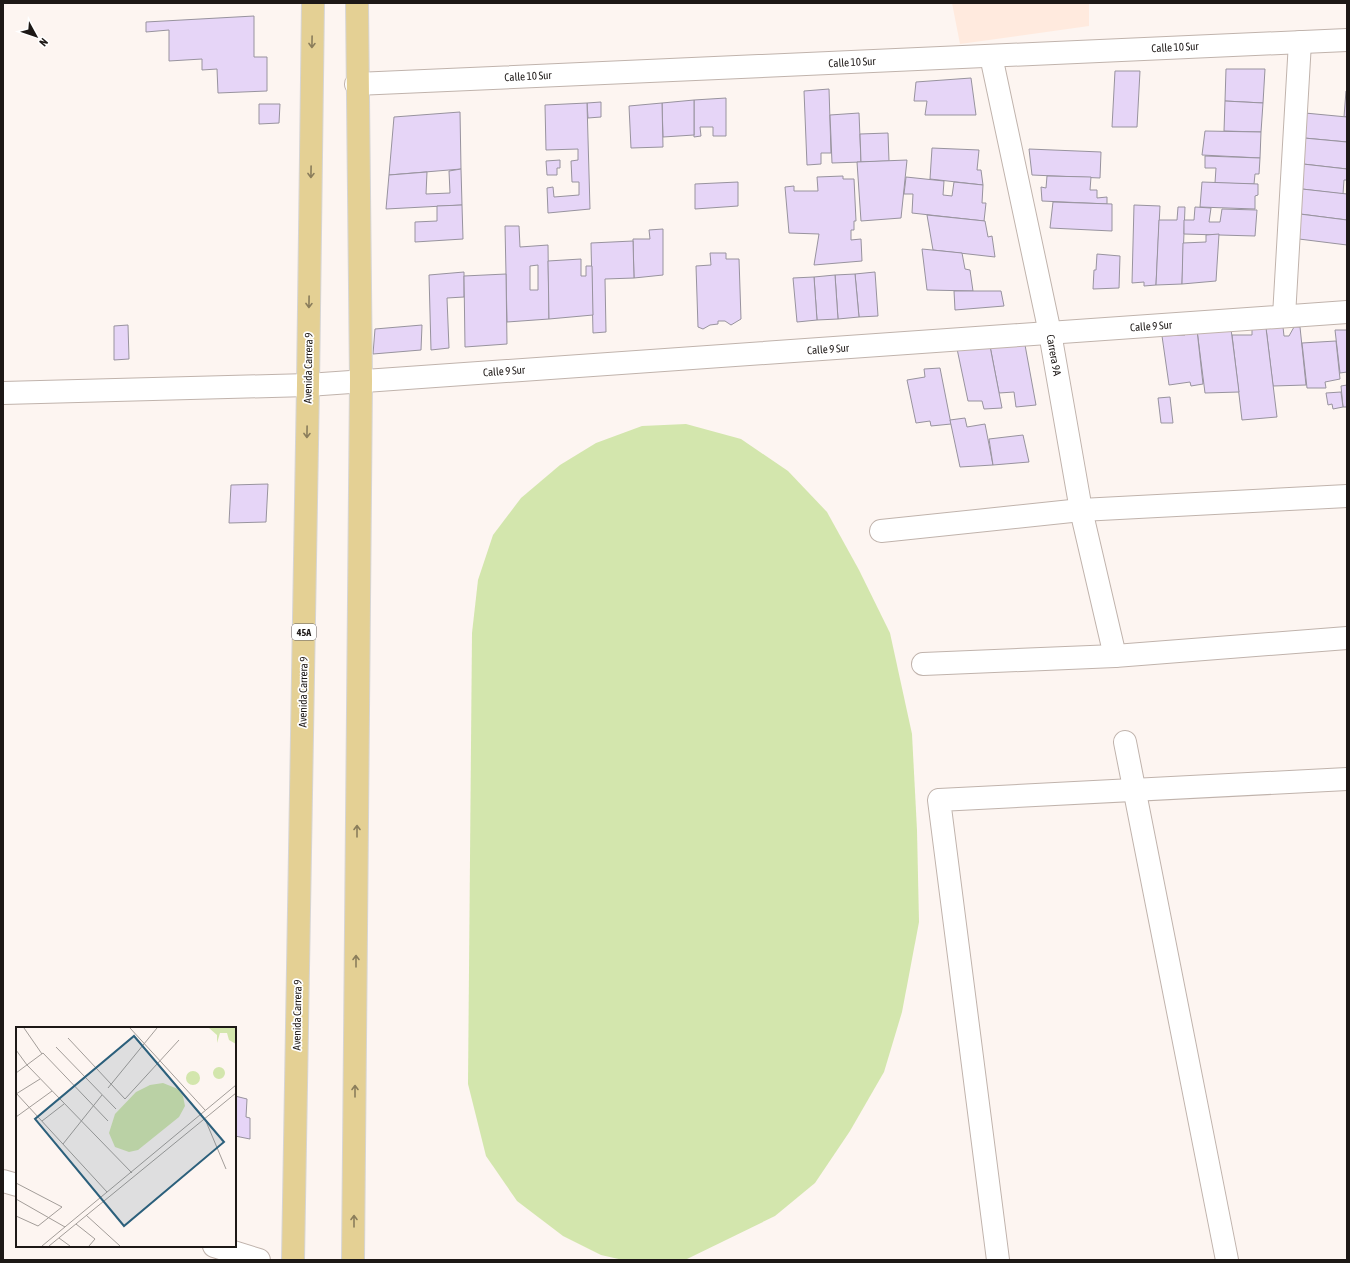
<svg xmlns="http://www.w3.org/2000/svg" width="1350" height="1263" viewBox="0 0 1350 1263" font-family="'Asap Condensed',sans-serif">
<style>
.built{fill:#ffeade}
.green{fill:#d3e6ad}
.building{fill:#e6d5f7;stroke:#98939e;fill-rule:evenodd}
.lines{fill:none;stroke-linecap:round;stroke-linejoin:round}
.minor-casing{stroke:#c0b3ac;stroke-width:24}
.major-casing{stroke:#d6d5d5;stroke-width:24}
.minor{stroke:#fff;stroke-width:22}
.major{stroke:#e4d094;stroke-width:22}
.oneway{stroke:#8a7d5b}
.labels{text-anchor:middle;stroke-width:3.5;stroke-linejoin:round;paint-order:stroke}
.shield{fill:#fff;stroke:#615d5c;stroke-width:1}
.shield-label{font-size:10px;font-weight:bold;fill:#1d1816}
.street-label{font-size:11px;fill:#1d1816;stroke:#fff}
.inset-road{fill:none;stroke:#a39d99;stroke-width:1}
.view{fill:#2c607c;fill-opacity:0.15;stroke:#2c607c;stroke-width:2}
.inset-edge{fill:none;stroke:#1d1816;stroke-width:2}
</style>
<rect width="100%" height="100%" fill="#fdf5f1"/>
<path class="built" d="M952 3H1089V26L960 44Z"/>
<path class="green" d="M686 424 741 439 788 471 827 512 859 570 890 633 912 734 917 830 919 922 902 1012 884 1072 850 1131 815 1183 775 1216 687 1259 676 1260H623L601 1255 563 1236 517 1201 486 1156 468 1084 472 633 478 580 493 535 521 498 560 465 596 443 642 426Z"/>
<g class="building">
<path d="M254 16V57H267V91L218 93 217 69 202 70V59L169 61V30L146 32V22Z"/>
<path d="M1226 69H1265L1263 103 1225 101Z"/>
<path d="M1115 71H1140L1137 127H1112Z"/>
<path d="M971 78 976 115H925L927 101H914L916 82Z"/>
<path d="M829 89 831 153H821V164L807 165 804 91Z"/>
<path d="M1346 91H1347V117H1344Z"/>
<path d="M726 98V136H713V127H700L701 136 694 137V100Z"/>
<path d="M694 100V135L663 137 662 103Z"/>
<path d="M1225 101 1263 103 1261 132 1224 131Z"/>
<path d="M601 102V117L588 118 587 103Z"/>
<path d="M587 103 590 209 548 213 547 188 553 187 554 197 579 195V182H572L571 161 578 160V149L546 150 545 105Z"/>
<path d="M662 103 663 147 631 148 629 106Z"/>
<path d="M259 104H280L279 123 259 124Z"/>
<path d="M460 112 461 169 389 175 394 117Z"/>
<path d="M859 113 861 162 832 163 830 115Z"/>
<path d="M1305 113 1347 117V142L1304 138Z"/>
<path d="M1205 131 1261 132 1260 158 1202 155Z"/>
<path d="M888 133 889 161 861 162 860 134Z"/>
<path d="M1304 138 1347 142V169L1303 164Z"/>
<path d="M932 148 979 150 977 170H981L983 185 930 179Z"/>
<path d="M1029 149 1101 152 1100 178 1032 175Z"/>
<path d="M1205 156 1260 158 1259 174H1255L1254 184 1215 183 1216 168H1205Z"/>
<path d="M560 160V168H557V175H547L546 161Z"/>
<path d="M907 160 901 218 861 221 857 162Z"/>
<path d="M1303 164 1347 169V180H1344L1343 194 1302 189Z"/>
<path d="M461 169 462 205 386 209 389 175 427 172 426 194 450 193 449 171Z"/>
<path d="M843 176V179H854L856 221H854V230H851V240L861 239 862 261 814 265 819 234 789 233 785 187 794 186V191H818L817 177Z"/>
<path d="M1047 176 1091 177 1090 190H1097V198L1107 197V204L1042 201 1041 187 1046 188Z"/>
<path d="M906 177 944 181 943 195 952 196 954 182 983 185 982 203H986L984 221 912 213 913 194H904Z"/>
<path d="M738 182V206L695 209V184Z"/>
<path d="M1202 182 1258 184V195L1255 196V209L1200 207Z"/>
<path d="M1302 189 1347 194V220L1300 214Z"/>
<path d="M1053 202 1112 204V231L1050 228Z"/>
<path d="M462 205 463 239 415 242V222L437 221V206Z"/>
<path d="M1134 205 1160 206 1156 285 1144 286V282L1132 283Z"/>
<path d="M1178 207H1185L1182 284 1156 285 1159 220H1177Z"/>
<path d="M1195 207 1211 208 1209 222H1220L1222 209 1257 210 1255 236 1184 234V220H1194Z"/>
<path d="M1300 214 1347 220V245L1299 239Z"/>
<path d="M927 215 985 221 988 237 992 236 995 257 933 250Z"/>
<path d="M505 226H519L520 247 548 245 549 319 507 322ZM538 265V290H530V266Z"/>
<path d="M663 229V275L634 278 633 239H650L649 230Z"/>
<path d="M1219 234 1216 281 1182 284 1183 243 1206 242V235Z"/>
<path d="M633 241 634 278 605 279 606 332 593 333 591 243Z"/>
<path d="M922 249 962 253 965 269 970 270 973 291 927 290Z"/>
<path d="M710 253H726V259H739L741 319 731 325 725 321H718V324L710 325 703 329 698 327 696 266 711 265Z"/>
<path d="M1097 254 1120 256 1119 288 1093 289 1094 270H1096Z"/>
<path d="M581 259V276H586V266H592L593 315 549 319 548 261Z"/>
<path d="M464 272V297L447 298 449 348 431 350 429 275Z"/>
<path d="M875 272 878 316 859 317 855 274Z"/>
<path d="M506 274 507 344 465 347 464 276Z"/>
<path d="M855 274 859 317 838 319 835 275Z"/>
<path d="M835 275 838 319 817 320 814 277Z"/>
<path d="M814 277 817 320 797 322 793 278Z"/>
<path d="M954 291H1001L1004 306 955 310Z"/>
<path d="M128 325 129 359 114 360V326Z"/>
<path d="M422 325 421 350 373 354 375 329Z"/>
<path d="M1283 327 1284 336H1289L1294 327H1300L1306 385 1273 386 1266 328Z"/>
<path d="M1252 328H1266L1277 417 1242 420 1232 335H1252Z"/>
<path d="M1231 329 1239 392 1205 393 1197 330Z"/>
<path d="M1184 330H1197L1203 384 1191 386 1190 382 1169 385 1162 336 1185 335Z"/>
<path d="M1335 330H1347V372L1340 373Z"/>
<path d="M989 341 1025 345 1036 405 1016 407 1014 392 999 393Z"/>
<path d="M989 341 1002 408 984 409 982 401H968L956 344Z"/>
<path d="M1336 341 1340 379 1325 382 1326 388H1307L1302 343Z"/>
<path d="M940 368 951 424 931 426 930 421 916 423 907 380 925 377 924 369Z"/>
<path d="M1347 385V407H1343L1341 386Z"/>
<path d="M1341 392 1343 407 1333 409 1332 404 1328 405 1326 393Z"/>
<path d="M1170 397 1173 423H1161L1158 398Z"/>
<path d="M965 418 967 427 985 424 993 465 960 467 950 420Z"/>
<path d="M1023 435 1029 462 993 465 989 439Z"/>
<path d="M268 484 266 522 229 523 231 485Z"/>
<path d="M235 1096 247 1099 246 1117 250 1118V1139L235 1136Z"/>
</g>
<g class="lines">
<defs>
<g id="minor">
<path d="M991 56 1050 333 1081 510 1115 656"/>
<path d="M356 84 1347 40"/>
<path d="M1284 316 1300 42"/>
<path d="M3 393 308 385 1347 312"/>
<path d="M881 531 1081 510 1347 496"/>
<path d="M923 664 1115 656 1347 638"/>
<path d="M1125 742 1227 1260"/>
<path d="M3 1181 17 1185"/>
<path d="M214 1246 259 1260"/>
<path d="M998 1260 939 800 1347 779"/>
</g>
<g id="major">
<path d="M293 1260 308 385 313 3"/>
<path d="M353 1260 361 381 357 3"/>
</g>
</defs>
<use href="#minor" class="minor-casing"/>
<use href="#major" class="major-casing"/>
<use href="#minor" class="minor"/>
<use href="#major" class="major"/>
</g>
<defs><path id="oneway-shaft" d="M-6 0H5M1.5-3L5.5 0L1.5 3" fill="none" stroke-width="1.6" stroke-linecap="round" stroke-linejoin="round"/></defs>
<g class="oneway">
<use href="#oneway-shaft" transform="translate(312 42) rotate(91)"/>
<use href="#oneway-shaft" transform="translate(311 172) rotate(91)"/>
<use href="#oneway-shaft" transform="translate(309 302) rotate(91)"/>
<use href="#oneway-shaft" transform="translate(307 432) rotate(91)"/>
<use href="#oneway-shaft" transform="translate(357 831) rotate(-90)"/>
<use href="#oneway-shaft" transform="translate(356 961) rotate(-90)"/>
<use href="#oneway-shaft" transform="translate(355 1091) rotate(-90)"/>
<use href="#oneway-shaft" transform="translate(354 1221) rotate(-90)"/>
</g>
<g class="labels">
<rect class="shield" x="292" y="624" width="24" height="16" rx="3"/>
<g class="shield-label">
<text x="304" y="636">45A</text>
</g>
<g class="street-label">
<text transform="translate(1175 47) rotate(-3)" y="4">Calle 10 Sur</text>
<text transform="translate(852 62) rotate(-3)" y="4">Calle 10 Sur</text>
<text transform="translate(528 76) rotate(-3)" y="4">Calle 10 Sur</text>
<text transform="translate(1151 326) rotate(-4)" y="4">Calle 9 Sur</text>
<text transform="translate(828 349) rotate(-4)" y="4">Calle 9 Sur</text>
<text transform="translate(1054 355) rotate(80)" y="4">Carrera 9A</text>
<text transform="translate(308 368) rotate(-89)" y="4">Avenida Carrera 9</text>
<text transform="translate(504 371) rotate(-4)" y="4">Calle 9 Sur</text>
<text transform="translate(303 692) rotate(-89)" y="4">Avenida Carrera 9</text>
<text transform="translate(297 1015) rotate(-89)" y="4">Avenida Carrera 9</text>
</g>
</g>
<g transform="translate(16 1027)">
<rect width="220" height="220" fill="#fdf5f1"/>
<path d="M193 1H220V17L213 13 211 6H204L201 16V8ZM197 46a6 6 0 1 1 12 0a6 6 0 1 1-12 0ZM170 51a7 7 0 1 1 14 0a7 7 0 1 1-14 0ZM147 56 162 62 167 69 169 79 163 90 122 123 113 125 99 120 93 106 99 87 120 65 134 58Z" fill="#d3e6ad"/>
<path class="inset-road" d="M8 1 26 27M114 1 189 83M52 11 109 72 163 13M40 20 100 82M0 23 11 38 116 146M0 46 27 26 92 94M92 61 141 1M0 66 91 165M0 67 24 52M0 90 36 64M189 92 210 142M26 94 48 77M47 117 86 68M0 156 46 180 22 199 0 189M0 172 49 200M70 188 104 219M60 197 79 212 73 219M43 211 54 219M26 219 220 58M33 219 220 66"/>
<path class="view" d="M118 9 208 115 108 199 19 92Z"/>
<rect width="220" height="220" class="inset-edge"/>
</g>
<rect width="1350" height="1263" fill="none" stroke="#1d1816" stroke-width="8"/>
<g transform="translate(36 36) rotate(130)" stroke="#ffffff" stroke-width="3" paint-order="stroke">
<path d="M0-3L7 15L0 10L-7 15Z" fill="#1d1816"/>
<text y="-6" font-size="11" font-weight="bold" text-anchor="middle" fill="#1d1816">N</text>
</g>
</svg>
